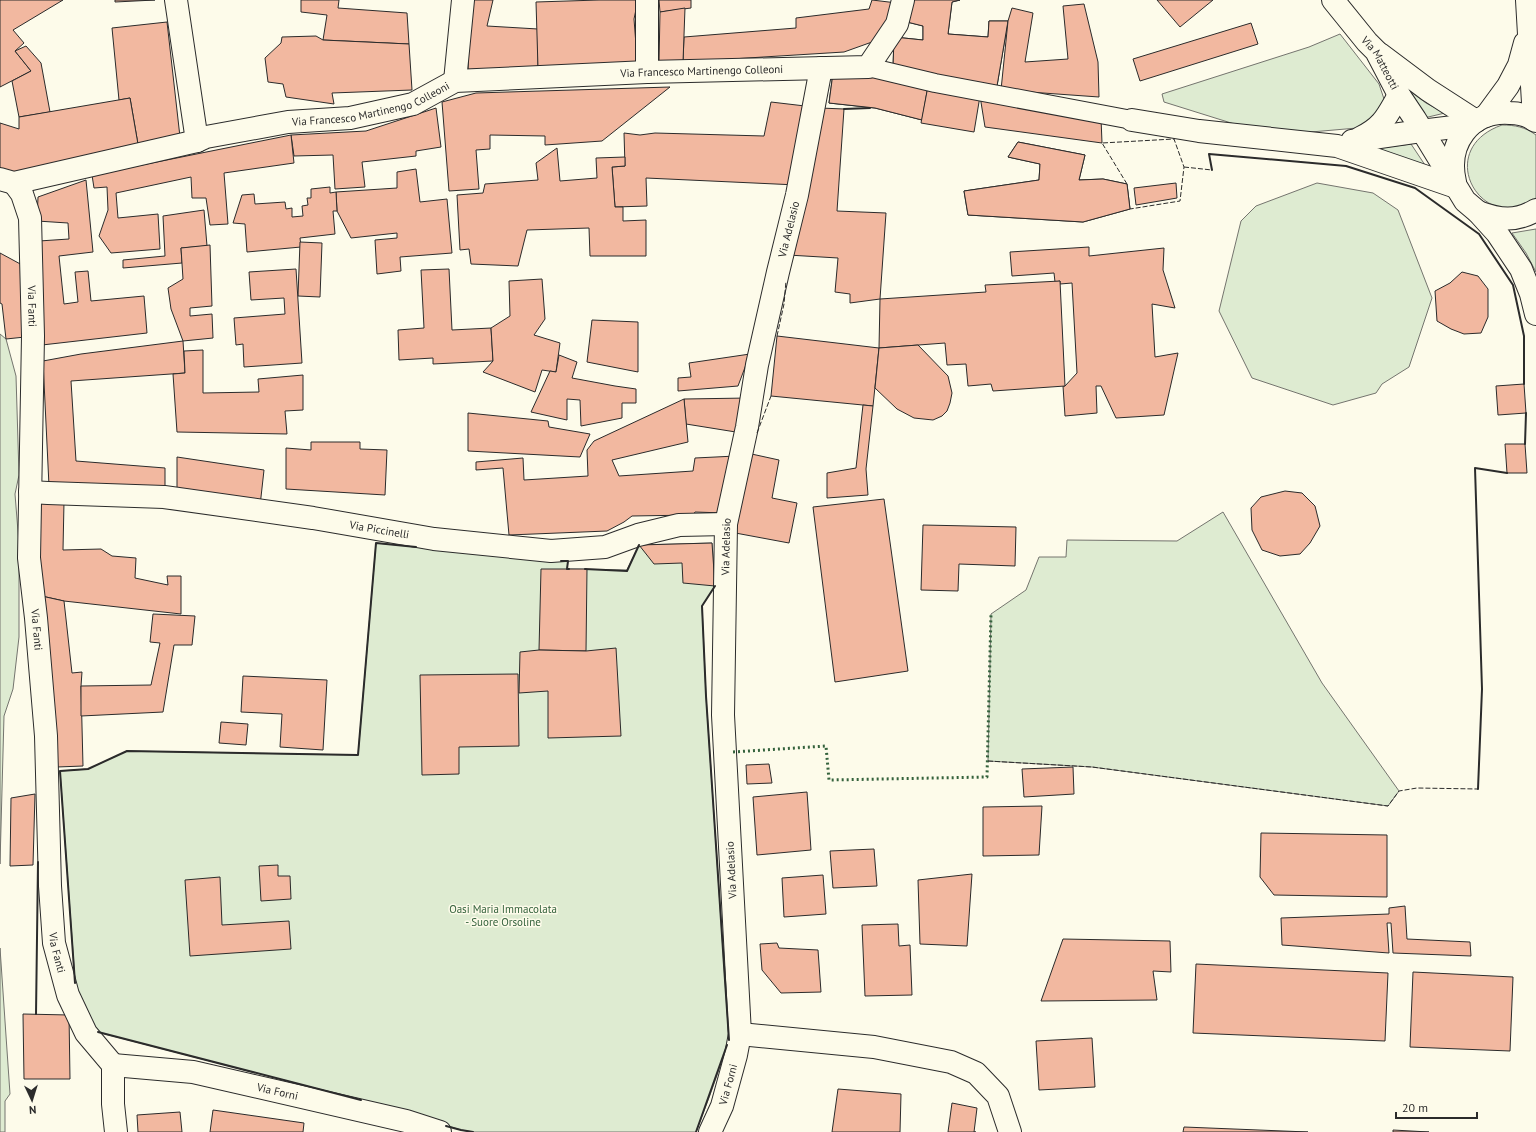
<svg xmlns="http://www.w3.org/2000/svg" width="1536" height="1132" viewBox="0 0 1536 1132" font-family="'PT Sans',sans-serif">
<style>
.green{fill:#deebd1;stroke:#74746e}
.building{fill:#f2b8a0;stroke:#2b2b2b}
.lines{fill:none;stroke-linecap:round;stroke-linejoin:round}
.pedestrian-casing{stroke:#2b2b2b;stroke-width:20}
.minor-casing{stroke:#2b2b2b;stroke-width:24}
.pedestrian{stroke:#fdfbea;stroke-width:18}
.minor{stroke:#fdfbea;stroke-width:22}
.hedge{stroke:#34623c;stroke-width:3;stroke-dasharray:2 3;stroke-linecap:butt}
.fence{stroke:#2b2b2b;stroke-width:1;stroke-dasharray:5 2;stroke-linecap:butt}
.wall{stroke:#2b2b2b;stroke-width:2}
.labels{text-anchor:middle;stroke-width:3;stroke-linejoin:round;paint-order:stroke}
.street-label{font-size:11px;fill:#2b2b2b;stroke:#fdfbea}
.park-label{font-size:11px;fill:#34623c;stroke:#fdfbea}
</style>
<rect width="100%" height="100%" fill="#fdfbea"/>
<g class="green">
<path d="M1340 34 1379 84 1388 111 1357 128 1288 134 1260 132 1164 102 1162 94 1309 47Z"/>
<path d="M1411 92 1426 103 1445 113 1424 118 1408 95Z"/>
<path d="M1502 125C1515 125 1525 127 1536 135V198C1483 238 1431 150 1502 125Z"/>
<path d="M1411 144 1427 168 1372 149Z"/>
<path d="M1317 183 1373 193 1398 210 1432 298 1409 367 1382 384 1376 393 1333 405 1252 378 1219 311 1241 221 1256 206Z"/>
<path d="M1536 229V272L1526 253 1512 233Z"/>
<path d="M0 334 6 339 16 376 19 475 15 494 19 544V637L13 689 4 716 0 864Z"/>
<path d="M1223 512 1322 683 1399 791 1388 806 1092 767 988 761 991 614 1026 590 1039 557H1066L1067 540 1177 541Z"/>
<path d="M376 543 568 561 567 569 627 570 639 545 712 543 715 586 702 606 706 696 729 1041 710 1095 696 1132H473L461 1130 384 1106 97 1032 76 994 60 771 88 769 127 751 358 755Z"/>
<path d="M0 948 10 1094 5 1101V1132H0Z"/>
</g>
<g class="building">
<path d="M0 0H63L13 30 24 43 15 51 31 71 0 87Z"/>
<path d="M115 0H155L115 2Z"/>
<path d="M301 0H339L338 8 407 13 409 44 323 40 327 15 301 12Z"/>
<path d="M473 0H493L487 26 538 29V68L468 71 469 25Z"/>
<path d="M599 0H638L634 19 637 58 634 63 538 68 536 2Z"/>
<path d="M659 0H691V8L660 12Z"/>
<path d="M872 0 897 3 892 24 872 42 844 52 683 62 684 37 796 28V18L869 9Z"/>
<path d="M908 0H960L952 2 948 34 988 37 989 21H1008L997 86H928L922 120 875 108 829 103 833 73 893 68 894 37 923 40V26L903 21Z"/>
<path d="M908 0H960L952 2 948 34 988 37 989 21H1008L997 86H928L922 120 875 108 829 103 833 73 893 68 894 37 923 40V26L903 21Z"/>
<path d="M1157 0H1213L1180 27Z"/>
<path d="M1084 4 1098 62 1099 97 1001 90 1008 21 1012 8 1033 13 1025 62 1068 59 1063 6Z"/>
<path d="M685 8 683 62H659L660 12Z"/>
<path d="M167 22 180 137 139 150 130 98 119 100 112 28Z"/>
<path d="M1251 23 1258 44 1140 81 1133 59Z"/>
<path d="M316 36 323 40 409 44 412 90 332 93 334 104 286 97 283 84 268 82 265 58 281 43 282 37Z"/>
<path d="M26 46 41 63 50 112 19 117 12 81 31 71 15 51Z"/>
<path d="M928 86 980 96 974 132 921 123Z"/>
<path d="M670 87 602 141 545 145V136L490 135V149L476 150 479 189 449 191 442 102 476 93Z"/>
<path d="M980 96 1101 118 1102 143 985 127Z"/>
<path d="M130 98 139 150 16 173 0 168V123L19 129V117Z"/>
<path d="M771 102 805 106 797 185 646 178 647 206 615 207 612 167 625 166 624 133 640 135 655 133 764 136Z"/>
<path d="M436 108 441 147 416 151V156L362 162 365 187 335 189 333 155 294 156 291 135 366 131Z"/>
<path d="M820 108 844 109 837 211 886 213 880 299 850 303V294L835 292 838 258 788 255Z"/>
<path d="M291 135 294 163 224 173 228 224 210 225 206 198H192L191 177 116 193 118 218 158 214 160 249 111 253 99 236 108 210 107 187 94 188 92 175Z"/>
<path d="M1018 142 1085 155 1079 180 1103 179 1127 184 1130 209 1083 222 968 215 964 191 1039 180 1040 164 1008 157Z"/>
<path d="M1018 142 1085 155 1079 180 1103 179 1127 184 1130 209 1083 222 968 215 964 191 1039 180 1040 164 1008 157Z"/>
<path d="M557 148 560 181 597 178 596 158 625 157V166L612 167 615 207H623V221L646 220V256H590L589 228 527 230 518 266 471 264 469 249 460 250 457 195 483 193 485 184 538 180 536 163Z"/>
<path d="M416 169 420 202 447 199 452 253 400 257 401 271 377 274 375 240 397 238V233L351 238 337 211 336 192 397 188V172Z"/>
<path d="M86 180 93 252 59 256 64 304 78 302 75 272 88 271 91 301 144 296 147 333 42 345 39 241 69 239 68 223 37 221 38 197Z"/>
<path d="M1176 183 1177 198 1136 205 1134 188Z"/>
<path d="M330 187V193L336 192 337 211H333L335 234 300 238 301 247 247 252 245 224 233 223 242 195 254 194 255 204 285 202 286 209 292 208V217L303 216 302 206 308 205 307 198H311V189Z"/>
<path d="M204 210 207 246 181 248 182 263 123 268V260L165 256 163 216Z"/>
<path d="M300 242 322 243 320 297 298 296Z"/>
<path d="M210 245 212 306 190 308V316L212 314 213 338 183 341 171 309 168 288 183 279 181 248Z"/>
<path d="M1089 247V256L1164 248 1163 270 1175 308 1152 304 1155 357 1178 353 1164 415 1116 418 1101 386H1096L1097 413 1065 416 1063 386H1065L1077 373 1072 283 1060 284V281L1055 282 1054 273 1012 276 1010 252Z"/>
<path d="M0 253 24 266 25 337 6 339 2 304 0 303Z"/>
<path d="M296 269 302 363 244 367 243 344 236 345 234 318 285 314 284 298 251 300 249 272Z"/>
<path d="M449 269 452 330 491 328 493 361 433 364V358L399 360 398 330 424 328 421 270Z"/>
<path d="M1462 272 1478 276 1488 289V317L1481 333 1464 334 1451 329 1437 321 1435 291 1450 283Z"/>
<path d="M542 279 545 319 534 335 560 343 556 372 542 370 535 392 483 372 493 361 491 328 510 316 509 281Z"/>
<path d="M1060 281 1065 386 993 391 991 384 968 386 966 364 947 365 945 343 879 348 880 299 986 292 985 285Z"/>
<path d="M592 320 638 322V372L587 362Z"/>
<path d="M777 336 879 348 873 406 771 396Z"/>
<path d="M183 341 185 373 71 381 76 461 165 468V488L49 486 43 361 81 354Z"/>
<path d="M918 345 948 376 952 393 950 403 947 411 942 416 933 420 914 418 897 409 875 388 879 348Z"/>
<path d="M203 350V393L259 392 258 379 303 375V410L285 411 287 434 177 432 173 374 185 373 184 351Z"/>
<path d="M750 354 738 386 678 391V378L691 377 689 363Z"/>
<path d="M559 355 577 362 572 378 615 386 636 389V403H622V418L581 426 580 400 567 399V420L531 412 550 371 556 372Z"/>
<path d="M1524 384 1526 413 1498 415 1496 386Z"/>
<path d="M748 398 742 433 686 424 684 399Z"/>
<path d="M684 399 688 442 612 460 619 476 693 471 695 458 736 456 724 513 695 512 693 515 632 516 624 522 607 531 509 535 503 468 476 470V462L523 458 524 480 588 476 587 450 594 441Z"/>
<path d="M863 405 873 406 866 469 868 495 827 498V473L856 468Z"/>
<path d="M468 413 548 421 549 427 590 434 580 457 468 451Z"/>
<path d="M311 442H360V449L387 450 385 495 286 489V448L311 450Z"/>
<path d="M1505 444H1525L1527 473H1507Z"/>
<path d="M747 453 779 460 772 498 797 503 789 543 730 532Z"/>
<path d="M177 457 264 470 260 506 177 493Z"/>
<path d="M1285 491 1302 493 1315 506 1320 526 1310 543 1300 554 1280 556 1262 550 1252 530 1251 508 1261 497Z"/>
<path d="M884 499 908 671 835 682 813 507Z"/>
<path d="M30 502H64L63 550 101 549 112 556 136 558 135 578 168 585 167 576H181V614L64 601 37 595Z"/>
<path d="M923 525 1016 527 1015 566 959 564 958 591 921 590Z"/>
<path d="M712 543 715 586 683 583 682 563 654 564 639 545Z"/>
<path d="M541 569H587L586 651 539 650Z"/>
<path d="M37 595 64 601 72 673 82 672 81 686 83 766 57 767Z"/>
<path d="M153 614 195 616 192 645H174L163 712 81 716V686L151 685 160 643 150 642Z"/>
<path d="M616 648 621 736 548 738V691L519 693 520 652 539 650 586 651Z"/>
<path d="M518 674 519 746 459 747V774L422 775 420 675Z"/>
<path d="M243 676 327 680 323 750 280 747 282 714 241 712Z"/>
<path d="M221 722 248 724 246 745 219 743Z"/>
<path d="M769 764 772 783 747 784 746 765Z"/>
<path d="M1073 767 1074 794 1024 797 1022 769Z"/>
<path d="M807 792 811 850 757 855 753 797Z"/>
<path d="M35 794 33 865 10 866 11 798Z"/>
<path d="M1042 806 1039 855 983 856V807Z"/>
<path d="M1261 833 1387 835V897L1274 895 1260 877Z"/>
<path d="M874 849 877 886 833 888 830 851Z"/>
<path d="M278 865V876H290L291 899 261 901 259 866Z"/>
<path d="M972 874 967 946 920 944 918 880Z"/>
<path d="M823 875 826 914 784 917 782 878Z"/>
<path d="M220 877 222 925 289 921 291 949 190 956 185 880Z"/>
<path d="M1405 906 1407 939 1470 942 1471 956 1393 953 1391 923H1387L1389 953 1282 945 1281 918 1389 914V908Z"/>
<path d="M898 924 899 946 910 945 912 995 865 996 862 925Z"/>
<path d="M1063 939 1170 941 1171 972 1153 971 1157 1000 1041 1001Z"/>
<path d="M777 943 779 948 818 950 821 992 781 993 762 970 760 944Z"/>
<path d="M1196 964 1388 973 1385 1041 1193 1033Z"/>
<path d="M1413 972 1513 977 1510 1051 1410 1047Z"/>
<path d="M23 1014 69 1015 70 1079H24Z"/>
<path d="M1092 1038 1095 1087 1039 1090 1036 1041Z"/>
<path d="M838 1089 901 1094 900 1132H832Z"/>
<path d="M952 1103 977 1108 974 1132H976H948Z"/>
<path d="M213 1110 304 1123 303 1132H210Z"/>
<path d="M180 1112 182 1132H138L137 1115Z"/>
<path d="M1184 1127 1308 1132H1183Z"/>
<path d="M1393 1130 1429 1132H1393Z"/>
</g>
<g class="lines">
<defs>
<path id="pedestrian" d="M868 67 935 83 1132 120"/>
<g id="minor">
<path d="M176 0 197 141"/>
<path id="s1" d="M1333 0 1367 42 1376 51 1399 95 1415 119 1465 201 1478 212 1497 233 1521 269 1531 294 1536 314"/>
<path d="M1527 0 1534 120"/>
<path d="M1380 54 1428 90 1476 121"/>
<path d="M647 72V0"/>
<path d="M455 81 463 0"/>
<path d="M1486 116 1508 86 1519 65 1525 43"/>
<path d="M1132 120 1199 131 1337 146 1456 187"/>
<path d="M1360 138C1383 127 1387 116 1399 95"/>
<path d="M1352 141 1421 131 1470 125"/>
<path id="s2" d="M0 179 14 183 197 141 206 137 288 122 350 118 413 104 455 81 647 72 868 67 897 24 903 0"/>
<path d="M1455 182C1446 144 1470 110 1510 113 1519 113 1529 116 1536 121"/>
<path id="s3" d="M14 183 22 194 30 218 33 336 29 558 36 618 46 736 50 886 54 943 68 995 86 1033 113 1065"/>
<path d="M1478 212C1500 220 1516 222 1536 210"/>
<path id="s4" d="M30 492 48 493 164 497 313 518 434 539 551 551 605 547 638 535 679 525 726 524"/>
<path d="M740 1034 874 1047 951 1062 976 1073 998 1096 1010 1132"/>
<path id="s5" d="M113 1065 193 1072 406 1121 440 1132"/>
<path d="M113 1065V1104L116 1132"/>
<path id="s6" d="M710 1132 722 1106 736 1055 740 1034 723 715 726 524 747 427 757 365 778 272 797 195 821 68"/>
</g>
</defs>
<use href="#pedestrian" class="pedestrian-casing"/>
<use href="#minor" class="minor-casing"/>
<use href="#pedestrian" class="pedestrian"/>
<use href="#minor" class="minor"/>
<path class="hedge" d="M733 752 826 746 829 780 987 777 991 614"/>
<g class="fence">
<path d="M1184 167 1212 170"/>
<path d="M1127 184 1102 143 1174 139 1184 167 1180 201 1130 209"/>
<path d="M777 336 784 304 786 281"/>
<path d="M757 433 771 396"/>
<path d="M988 761 1092 767 1388 806 1399 791 1417 788 1478 789"/>
</g>
<g class="wall">
<path d="M844 109 870 108"/>
<path d="M1212 170 1209 154 1346 166 1415 188 1479 234 1513 285 1524 336V384"/>
<path d="M1525 444 1526 413"/>
<path d="M561 561H568L567 569H569"/>
<path d="M585 569 627 571 639 545"/>
<path d="M715 586 702 606 706 696 729 1040"/>
<path d="M1478 789 1482 689 1475 468 1507 473"/>
<path d="M75 983 60 771 88 769 127 751 358 755 376 543 416 547"/>
<path d="M36 1014 38 862"/>
<path d="M98 1032 361 1100"/>
<path d="M446 1126 461 1130 473 1132"/>
<path d="M696 1132 727 1045"/>
</g>
</g>
<g class="labels">
<g class="street-label">
<text dy="4" stroke="none"><textPath href="#s1" startOffset="79">Via Matteotti</textPath></text>
<text dy="4" stroke="none"><textPath href="#s2" startOffset="717">Via Francesco Martinengo Colleoni</textPath></text>
<text dy="4" stroke="none"><textPath href="#s2" startOffset="381">Via Francesco Martinengo Colleoni</textPath></text>
<text dy="4" stroke="none"><textPath href="#s6" startOffset="915">Via Adelasio</textPath></text>
<text dy="4" stroke="none"><textPath href="#s3" startOffset="127">Via Fanti</textPath></text>
<text dy="4" stroke="none"><textPath href="#s4" startOffset="352">Via Piccinelli</textPath></text>
<text dy="4" stroke="none"><textPath href="#s6" startOffset="591">Via Adelasio</textPath></text>
<text dy="4" stroke="none"><textPath href="#s3" startOffset="451">Via Fanti</textPath></text>
<text transform="translate(731 870) rotate(-93)" y="4">Via Adelasio</text>
<text dy="4" stroke="none"><textPath href="#s3" startOffset="775">Via Fanti</textPath></text>
<text dy="4" stroke="none"><textPath href="#s6" startOffset="51">Via Forni</textPath></text>
<text dy="4" stroke="none"><textPath href="#s5" startOffset="167">Via Forni</textPath></text>
</g>
<g class="park-label">
<text x="503" y="913">Oasi Maria Immacolata<tspan x="503" dy="13">- Suore Orsoline</tspan></text>
</g>
</g>
<g transform="translate(32 1100) rotate(176)" stroke="#fdfbea" stroke-width="3" paint-order="stroke">
<path d="M0-3L7 15L0 10L-7 15Z" fill="#2b2b2b"/>
<text y="-6" font-size="11" font-weight="bold" text-anchor="middle" fill="#2b2b2b">N</text>
</g>
<path d="M1396 1112v6h81v-6" fill="none" stroke="#2b2b2b" stroke-width="2"/>
<text x="1402" y="1112" font-size="12" fill="#2b2b2b" stroke="#fdfbea" stroke-width="3" paint-order="stroke">20 m</text>
</svg>
